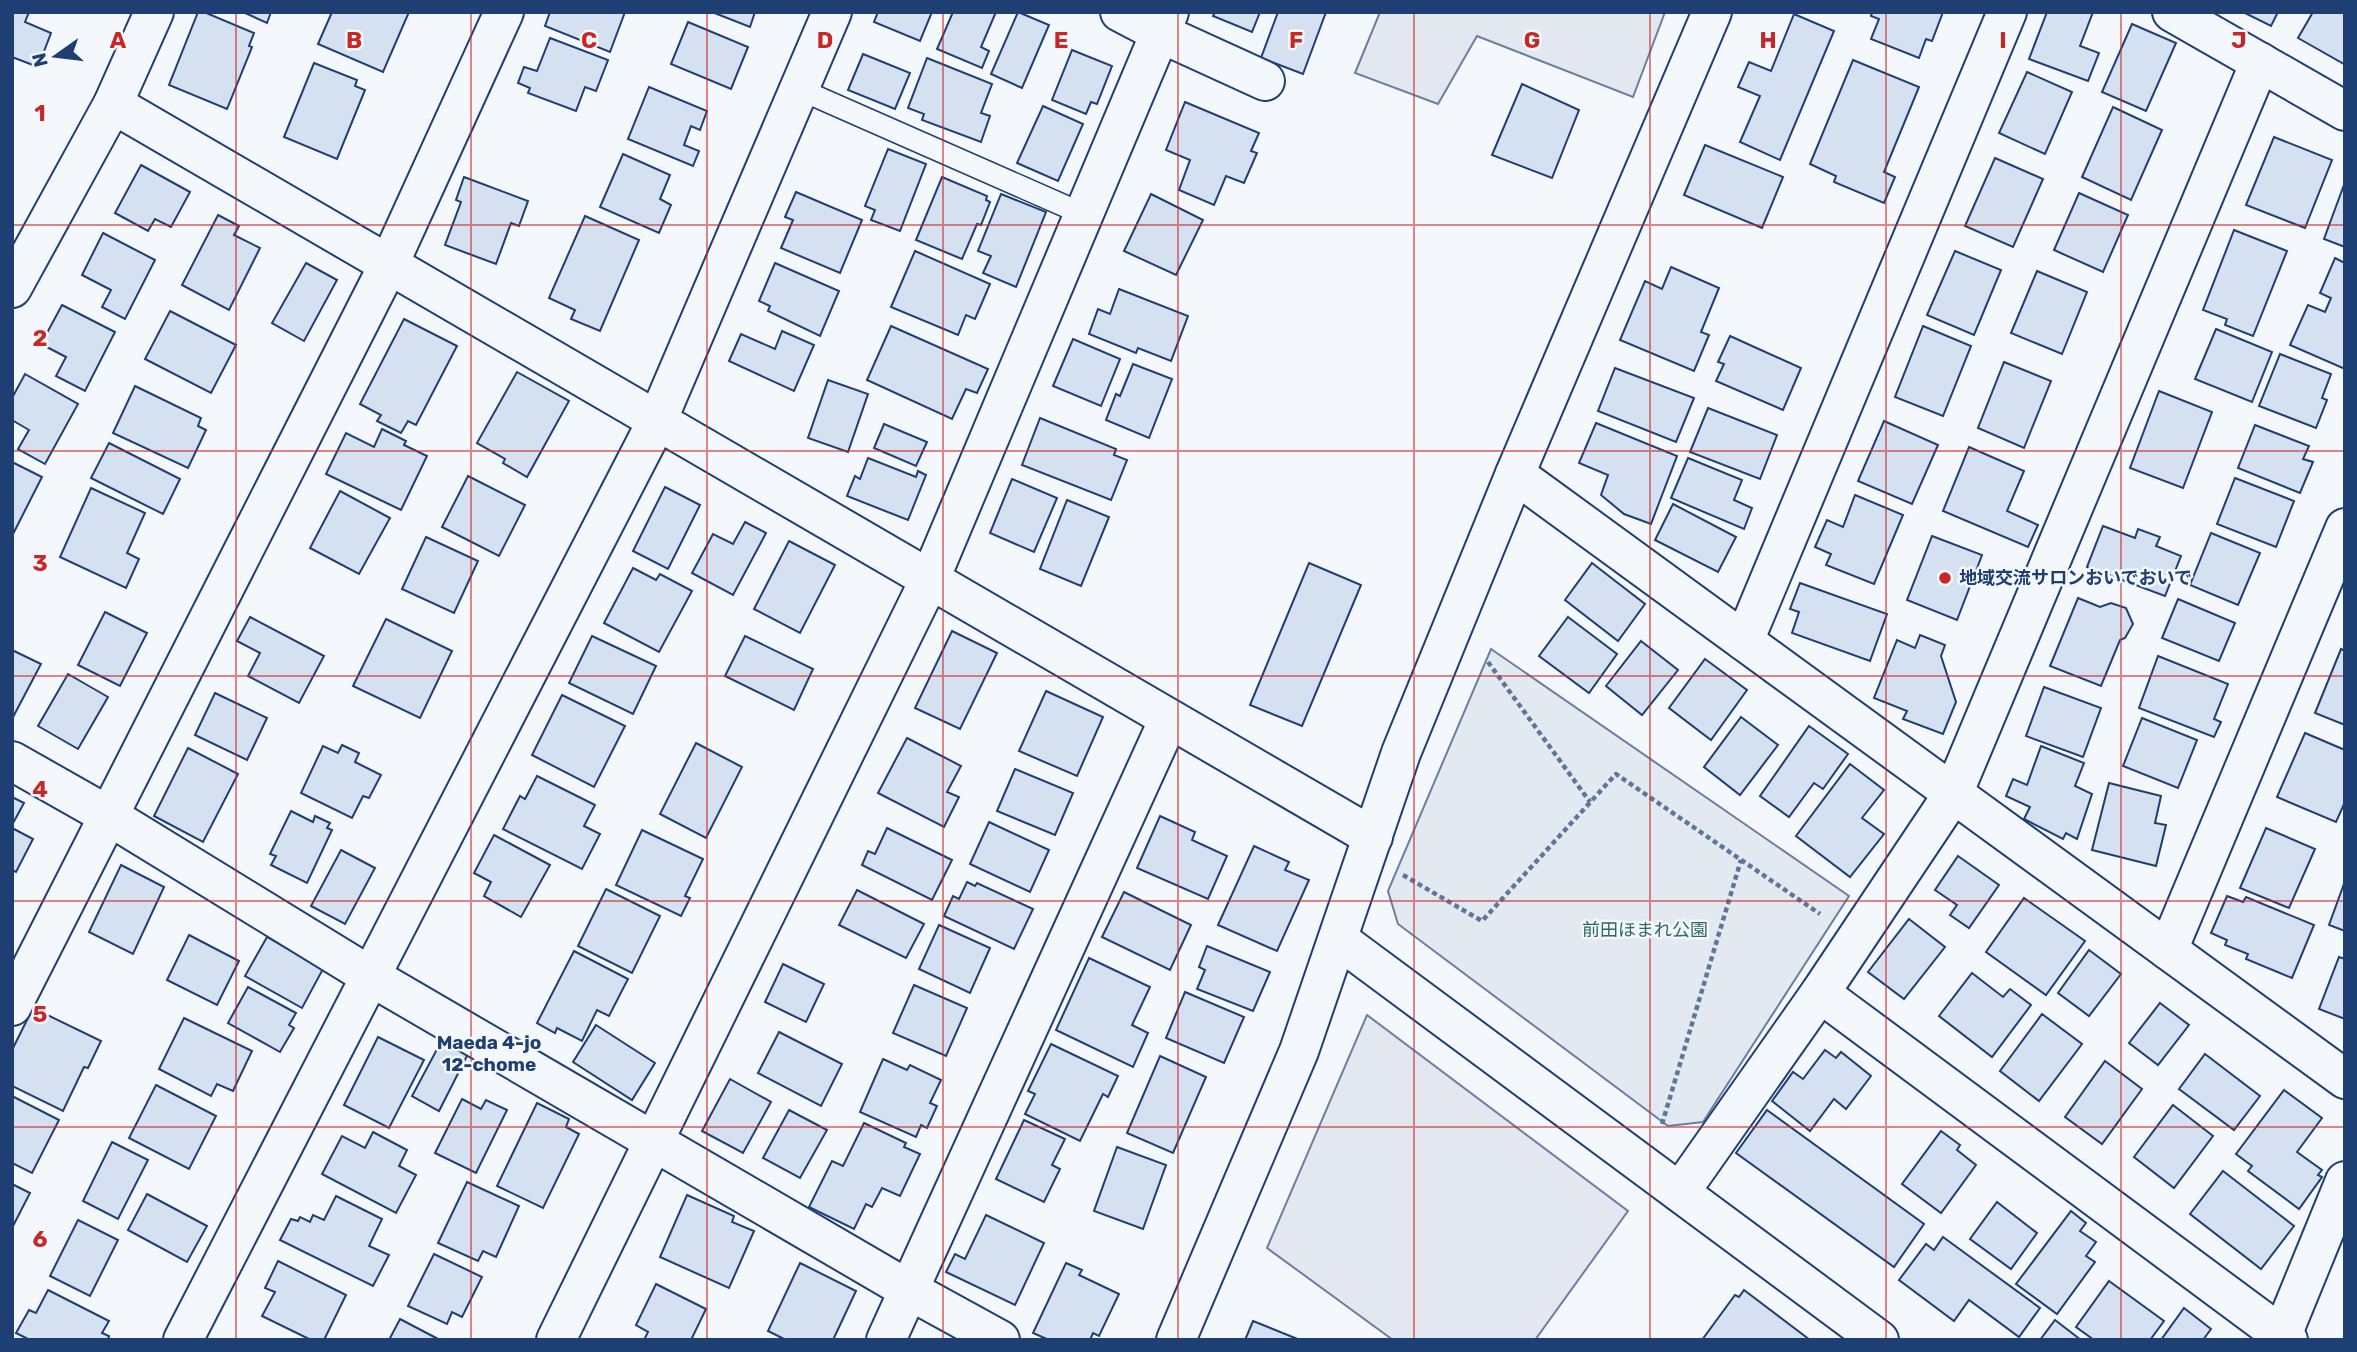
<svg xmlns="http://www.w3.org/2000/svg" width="2357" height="1352" viewBox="0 0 2357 1352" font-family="Rubik,'Noto Sans JP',sans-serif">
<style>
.green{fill:#e3e9f0;stroke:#687fa3;stroke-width:2}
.parking{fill:#e3e8f0;stroke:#687fa3;stroke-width:2}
.building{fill:#d5e0f0;stroke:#1d3f73;stroke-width:2}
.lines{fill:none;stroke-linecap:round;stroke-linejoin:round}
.service-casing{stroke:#1d3f73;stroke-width:24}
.minor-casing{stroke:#1d3f73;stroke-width:42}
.path{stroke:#5e769c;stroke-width:4.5;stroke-dasharray:5 3.5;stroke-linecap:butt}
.service{stroke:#f4f7fb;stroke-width:21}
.minor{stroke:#f4f7fb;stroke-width:38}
.grid{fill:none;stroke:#c62828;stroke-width:2;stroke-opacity:0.55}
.poi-dot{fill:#c62828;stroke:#f4f7fb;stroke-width:2.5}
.labels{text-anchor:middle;stroke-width:5;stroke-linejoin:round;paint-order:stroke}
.poi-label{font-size:18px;font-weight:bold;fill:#1d3f73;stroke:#f4f7fb;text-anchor:start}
.park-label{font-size:18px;fill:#2c6c60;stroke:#f4f7fb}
.neighbourhood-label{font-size:19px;font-weight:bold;fill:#1d3f73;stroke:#f4f7fb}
.grid-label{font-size:23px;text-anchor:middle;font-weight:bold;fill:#c62828;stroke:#f4f7fb;stroke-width:5;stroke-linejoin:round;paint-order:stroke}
</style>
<rect width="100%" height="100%" fill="#f4f7fb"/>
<path class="green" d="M1491 649 1849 896 1703 1122 1668 1126 1398 924 1388 891Z"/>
<g class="parking">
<path d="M1380 12H1665L1633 97 1477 36 1438 104 1355 73Z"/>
<path d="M1367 1015 1628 1211 1535 1340H1393L1267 1248Z"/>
</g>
<g class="building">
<path d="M12 12H29L25 22 51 33 38 67 12 57Z"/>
<path d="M198 12H204L254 33 249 46 252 47 227 109 169 85Z"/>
<path d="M243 12H271L267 23Z"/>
<path d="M332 12H409L383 72 318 44Z"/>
<path d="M550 12H625L610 52 545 26Z"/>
<path d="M712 12H755L750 27Z"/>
<path d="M878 12H932L920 41 874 22Z"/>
<path d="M953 12H996L981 47 989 51 982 68 937 49Z"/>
<path d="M1018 12 1049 25 1022 88 991 74Z"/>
<path d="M1215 12H1260L1252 32 1213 16Z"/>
<path d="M1278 12H1326L1303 74 1261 58Z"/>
<path d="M1872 12H1943L1932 41 1926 39 1919 58 1871 39 1879 19 1871 16Z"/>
<path d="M2047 12H2093L2080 46 2099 53 2088 81 2029 59Z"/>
<path d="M2243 12H2278L2271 26Z"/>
<path d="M2313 12H2345L2344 64 2298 38Z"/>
<path d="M1794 14 1834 31 1780 160 1740 142 1760 96 1738 87 1749 62 1771 71Z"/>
<path d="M688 22 748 47 731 89 671 64Z"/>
<path d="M2132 24 2176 43 2146 111 2102 92Z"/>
<path d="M550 38 608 60 596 91 585 87 576 111 528 93 530 88 518 83 524 67 537 71Z"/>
<path d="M1072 50 1112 66 1097 104 1091 102 1086 114 1052 100Z"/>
<path d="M863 54 910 73 895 109 848 90Z"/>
<path d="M927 58 992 84 981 113 990 116 981 142 922 120 924 114 908 108Z"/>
<path d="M1853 60 1919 87 1884 172 1895 177 1884 203 1834 182 1836 176 1810 164Z"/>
<path d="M314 63 357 80 355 86 365 90 337 159 284 137Z"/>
<path d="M2027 72 2072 92 2045 154 1999 133Z"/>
<path d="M1522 84 1579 110 1552 178 1492 155Z"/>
<path d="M649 87 707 111 700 130 691 126 684 145 699 151 693 166 628 139Z"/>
<path d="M1185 102 1259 133 1251 151 1257 153 1244 183 1226 176 1214 205 1179 190 1190 160 1166 150Z"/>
<path d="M1043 106 1083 124 1058 181 1017 163Z"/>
<path d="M2113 107 2162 130 2131 200 2082 177Z"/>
<path d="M2274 137 2332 160 2305 228 2246 205Z"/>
<path d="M1705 145 1783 177 1762 228 1684 195Z"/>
<path d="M888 149 926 164 900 231 871 220 875 210 865 206Z"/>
<path d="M623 154 670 175 660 199 671 205 659 233 600 207Z"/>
<path d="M1995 158 2043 179 2013 247 1965 226Z"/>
<path d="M141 165 190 192 171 227 155 219 148 231 115 213Z"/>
<path d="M464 177 528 201 519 226 511 223 496 264 445 245 461 202 456 200Z"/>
<path d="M942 177 987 196 986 200 990 202 981 225 977 224 962 259 916 240Z"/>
<path d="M2345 182V247L2324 239Z"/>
<path d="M796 192 862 220 840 273 781 248 793 220 785 217Z"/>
<path d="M2079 193 2128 215 2103 272 2054 250Z"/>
<path d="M1001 194 1046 212 1016 287 983 273 991 256 978 251Z"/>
<path d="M1151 194 1203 220 1176 275 1124 251Z"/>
<path d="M218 215 239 226 234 235 260 248 229 310 182 285Z"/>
<path d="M585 216 639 240 600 331 571 319 575 310 549 298Z"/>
<path d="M2234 230 2287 251 2253 336 2225 325 2227 319 2203 310Z"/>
<path d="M103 233 155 260 125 319 102 307 111 290 82 275Z"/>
<path d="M915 251 990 284 975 319 966 315 958 335 891 307Z"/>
<path d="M1955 251 2001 270 1974 335 1927 315Z"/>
<path d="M2335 258 2345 263V369L2290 345 2308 305 2325 312 2331 298 2320 293Z"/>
<path d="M306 263 337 280 304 341 272 323Z"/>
<path d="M775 263 839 291 820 336 768 311 770 306 759 301Z"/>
<path d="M1671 267 1719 288 1701 332 1709 335 1694 371 1620 340 1645 281 1662 289Z"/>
<path d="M2037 271 2087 292 2062 354 2011 333Z"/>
<path d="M1119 289 1188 316 1171 361 1138 348 1136 353 1089 334 1098 309 1110 314Z"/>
<path d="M62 305 115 332 85 391 56 376 66 357 41 344Z"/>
<path d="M170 311 236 345 211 393 145 359Z"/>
<path d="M404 319 457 346 416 425 408 421 401 433 377 421 381 415 360 404Z"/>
<path d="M891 326 988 369 977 393 966 389 952 419 867 380Z"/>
<path d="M1923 326 1971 346 1943 416 1895 397Z"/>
<path d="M2216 329 2272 352 2252 402 2195 379Z"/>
<path d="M782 331 814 345 794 391 729 361 741 334 775 349Z"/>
<path d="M1730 336 1801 368 1783 410 1716 381 1724 364 1718 362Z"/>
<path d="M1073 339 1120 359 1101 406 1053 386Z"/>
<path d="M2280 354 2331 374 2322 398 2327 400 2316 428 2259 406Z"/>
<path d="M2004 362 2051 381 2024 448 1978 428Z"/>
<path d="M1133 364 1172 379 1149 438 1106 420 1116 394 1120 396Z"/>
<path d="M1615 368 1694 398 1676 442 1598 411Z"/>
<path d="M517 372 569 401 527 477 503 463 505 459 477 443Z"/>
<path d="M25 374 78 404 45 464 18 449 29 430 12 420V398Z"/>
<path d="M828 380 868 394 848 452 808 438Z"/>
<path d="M135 386 201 418 198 426 206 430 188 468 113 433Z"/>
<path d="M2159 391 2212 412 2183 488 2130 468Z"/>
<path d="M1708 408 1777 435 1760 479 1690 452Z"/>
<path d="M1040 418 1116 449 1114 455 1127 460 1111 500 1022 465Z"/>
<path d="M1884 421 1938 445 1912 504 1858 481Z"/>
<path d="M1596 423 1677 456 1651 524 1624 514 1601 495 1608 475 1579 463Z"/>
<path d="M884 424 927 442 916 466 874 448Z"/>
<path d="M2255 425 2309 446 2303 459 2313 462 2300 493 2238 468Z"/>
<path d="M382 429 406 441 404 445 427 456 401 510 326 474 346 433 374 447Z"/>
<path d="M109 443 180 479 163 514 91 478Z"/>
<path d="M1969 447 2024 471 2007 511 2038 525 2028 547 1943 511Z"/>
<path d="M868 458 916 477 918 471 926 475 908 520 847 496 855 476 860 479Z"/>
<path d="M1688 458 1742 480 1734 500 1752 508 1744 529 1671 498Z"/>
<path d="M12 462 42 477 12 536Z"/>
<path d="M468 476 525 505 499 556 442 527Z"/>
<path d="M2235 478 2294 501 2276 547 2217 524Z"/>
<path d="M1012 479 1057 498 1034 552 990 533Z"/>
<path d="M665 487 700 505 668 569 633 551Z"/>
<path d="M91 488 145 513 127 553 139 559 126 588 60 557Z"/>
<path d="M340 491 390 518 359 574 310 548Z"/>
<path d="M1855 495 1903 515 1874 584 1826 565 1831 554 1815 547 1827 520 1843 527Z"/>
<path d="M1067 500 1109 517 1081 586 1040 569Z"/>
<path d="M1673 504 1736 537 1718 572 1655 540Z"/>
<path d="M745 522 766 533 733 595 692 573 713 534 733 544Z"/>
<path d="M2103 526 2135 538 2138 529 2160 537 2156 546 2181 556 2165 596 2087 567Z"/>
<path d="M2211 533 2260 553 2238 605 2190 585Z"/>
<path d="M1932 536 1982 555 1957 620 1907 600Z"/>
<path d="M426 537 478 561 454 613 402 589Z"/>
<path d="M789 541 835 565 800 633 754 609Z"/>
<path d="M1309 563 1361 585 1302 726 1250 705Z"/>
<path d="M1592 563 1645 604 1618 641 1565 600Z"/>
<path d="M633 568 656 580 660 574 692 591 659 652 604 623Z"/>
<path d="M1800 583 1887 614 1870 661 1792 633 1799 612 1790 609Z"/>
<path d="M2078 598 2100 607 2111 603 2126 608 2133 624 2125 638 2120 640 2101 686 2050 666Z"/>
<path d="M2178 599 2235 623 2219 661 2162 638Z"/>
<path d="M105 612 147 633 120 686 78 665Z"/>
<path d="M250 617 324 656 299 703 248 676 260 653 237 641Z"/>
<path d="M1568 617 1617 654 1589 693 1539 656Z"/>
<path d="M386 619 452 651 420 718 353 686Z"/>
<path d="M952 631 997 653 960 729 915 708Z"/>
<path d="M1920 635 1945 645 1941 656 1956 702 1943 734 1903 719 1907 711 1874 698 1897 640 1915 648Z"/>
<path d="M592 636 656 666 633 714 569 683Z"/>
<path d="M745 636 813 669 794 710 725 676Z"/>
<path d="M1641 641 1678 670 1642 715 1606 686Z"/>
<path d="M2341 649 2345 651V725L2315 713Z"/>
<path d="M12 650 41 664 12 719Z"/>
<path d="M2158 656 2228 684 2214 719 2221 722 2214 737 2139 708Z"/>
<path d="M1705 659 1747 690 1711 740 1669 708Z"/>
<path d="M68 674 108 697 78 749 38 726Z"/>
<path d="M2044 687 2101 708 2083 757 2026 736Z"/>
<path d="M1046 691 1103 717 1077 776 1019 751Z"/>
<path d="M215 693 267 718 247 760 195 735Z"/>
<path d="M562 695 625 726 594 787 532 755Z"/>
<path d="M1741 717 1778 745 1740 795 1704 767Z"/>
<path d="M2142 718 2197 740 2178 788 2123 766Z"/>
<path d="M1809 726 1848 754 1823 789 1814 783 1789 817 1760 796Z"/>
<path d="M2305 733 2345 750V802L2336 822 2277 797Z"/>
<path d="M907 738 961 766 947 792 959 797 944 827 878 793Z"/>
<path d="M696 743 742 767 706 838 660 814Z"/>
<path d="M342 745 359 753 355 762 381 775 369 798 363 796 352 818 301 793 323 746 338 753Z"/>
<path d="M2041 746 2084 763 2075 786 2092 794 2077 839 2066 833 2063 839 2024 819 2030 807 2006 796 2013 779 2027 785Z"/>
<path d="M188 748 238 774 203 842 154 816Z"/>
<path d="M1850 764 1884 790 1862 818 1884 834 1850 877 1796 836Z"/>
<path d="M1015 769 1073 793 1055 835 997 811Z"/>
<path d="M537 776 595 805 584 826 600 834 582 869 503 829 520 796 525 799Z"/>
<path d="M2109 783 2161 796 2155 823 2166 825 2156 866 2092 850Z"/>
<path d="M12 797 24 803 12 825Z"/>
<path d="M291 811 313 822 315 816 330 823 327 828 332 830 307 883 271 865 276 856 270 854Z"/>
<path d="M1160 816 1195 832 1192 840 1227 856 1208 899 1137 868Z"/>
<path d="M989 822 1049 850 1030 892 970 864Z"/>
<path d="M12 828 33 839 16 872 12 870Z"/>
<path d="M887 828 952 860 932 900 862 865 868 851 875 854Z"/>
<path d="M2266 828 2315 849 2289 908 2240 888Z"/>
<path d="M642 830 703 859 685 896 690 898 681 916 616 885Z"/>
<path d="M494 835 550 865 521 917 484 896 491 882 474 873Z"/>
<path d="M1254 846 1289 862 1285 870 1309 880 1277 951 1218 925Z"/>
<path d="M341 850 375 868 345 924 311 906Z"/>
<path d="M1958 856 1999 885 1969 928 1950 915 1957 905 1935 890Z"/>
<path d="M121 865 164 887 133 954 89 932Z"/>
<path d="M2345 881V931L2329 925Z"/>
<path d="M967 882 975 886 977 883 1033 909 1014 949 944 916 953 896 959 899Z"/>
<path d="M606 889 660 916 632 973 578 946Z"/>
<path d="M857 890 924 924 906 958 839 925Z"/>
<path d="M1124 892 1191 925 1170 970 1102 937Z"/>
<path d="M2227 896 2243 902 2246 897 2314 925 2292 978 2246 959 2248 954 2225 945 2227 940 2211 933Z"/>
<path d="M2024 898 2085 941 2046 995 1986 952Z"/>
<path d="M1909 919 1945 947 1904 999 1868 972Z"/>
<path d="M939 925 990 948 970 993 919 969Z"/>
<path d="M189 935 239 961 217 1005 167 980Z"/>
<path d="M267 937 323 969 302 1008 245 976Z"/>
<path d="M1207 946 1270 972 1253 1011 1197 989 1205 970 1199 967Z"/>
<path d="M2089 950 2121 974 2089 1016 2058 993Z"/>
<path d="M574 951 628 979 609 1016 597 1010 582 1041 557 1028 555 1033 537 1023Z"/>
<path d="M2339 957 2345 959V1019L2319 1009Z"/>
<path d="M1089 958 1150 987 1132 1025 1148 1033 1133 1067 1056 1030Z"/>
<path d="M783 964 824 984 806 1022 765 1002Z"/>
<path d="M1972 973 2003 997 2010 989 2031 1005 1992 1057 1939 1016Z"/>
<path d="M914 985 967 1008 946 1056 893 1033Z"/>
<path d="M248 987 296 1013 289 1025 294 1028 280 1052 228 1023Z"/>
<path d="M1185 992 1244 1017 1224 1063 1166 1038Z"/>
<path d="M2160 1003 2189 1025 2158 1065 2129 1043Z"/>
<path d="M33 1008 101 1041 88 1068 84 1067 63 1111 12 1086V1050Z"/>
<path d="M2042 1014 2082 1044 2039 1101 2000 1071Z"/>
<path d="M184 1018 252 1051 233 1091 217 1084 211 1096 159 1069Z"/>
<path d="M596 1025 655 1063 632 1100 573 1062Z"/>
<path d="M779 1032 842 1064 821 1106 758 1073Z"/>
<path d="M378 1037 424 1060 389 1128 344 1105Z"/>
<path d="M443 1038 469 1052 439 1111 412 1096Z"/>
<path d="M1051 1044 1118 1076 1108 1097 1103 1094 1080 1141 1025 1114 1035 1094 1028 1091Z"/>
<path d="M1825 1050 1836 1058 1841 1052 1871 1076 1846 1109 1834 1099 1810 1131 1772 1101 1793 1072 1803 1079Z"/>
<path d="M2205 1054 2260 1096 2234 1130 2179 1089Z"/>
<path d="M1160 1056 1206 1077 1173 1153 1127 1133Z"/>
<path d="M883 1059 907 1070 910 1065 941 1080 930 1103 937 1106 927 1128 921 1125 916 1137 860 1112Z"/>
<path d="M2105 1061 2142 1089 2102 1144 2065 1117Z"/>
<path d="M730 1079 771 1102 743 1153 702 1131Z"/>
<path d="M156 1085 216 1116 189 1169 129 1138Z"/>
<path d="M2284 1090 2322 1118 2297 1152 2322 1170 2318 1175 2322 1177 2299 1209 2248 1171 2252 1166 2236 1154Z"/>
<path d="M12 1096 59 1120 32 1173 12 1163Z"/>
<path d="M462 1099 481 1109 486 1100 507 1110 476 1173 435 1153Z"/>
<path d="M537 1103 569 1119 566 1127 579 1134 543 1208 497 1186Z"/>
<path d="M2173 1105 2213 1136 2174 1188 2134 1157Z"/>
<path d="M789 1110 827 1130 800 1178 763 1158Z"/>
<path d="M1767 1110 1924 1224 1894 1267 1736 1153Z"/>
<path d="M1024 1120 1065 1139 1052 1165 1060 1169 1044 1202 996 1179Z"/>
<path d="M864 1123 906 1143 904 1147 920 1154 900 1196 882 1188 872 1207 866 1204 854 1229 809 1207 832 1161 843 1166Z"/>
<path d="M1941 1131 1960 1145 1957 1150 1976 1165 1941 1213 1902 1184Z"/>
<path d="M373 1132 407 1150 399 1166 416 1175 396 1213 322 1174 342 1136 365 1148Z"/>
<path d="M112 1142 148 1160 118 1219 83 1201Z"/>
<path d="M1117 1147 1166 1165 1143 1229 1094 1211Z"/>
<path d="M2223 1171 2294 1226 2261 1269 2190 1214Z"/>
<path d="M467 1182 519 1206 496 1257 483 1251 478 1261 438 1243Z"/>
<path d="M12 1184 30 1193 12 1228Z"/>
<path d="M147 1194 207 1226 187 1262 128 1230Z"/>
<path d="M687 1195 734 1216 732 1222 754 1231 729 1288 660 1257Z"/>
<path d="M336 1196 382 1219 369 1246 389 1255 373 1286 280 1240 291 1219 298 1221 300 1217 310 1222 313 1215 324 1220Z"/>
<path d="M1997 1202 2037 1233 2011 1269 1970 1239Z"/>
<path d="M2071 1211 2086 1223 2080 1231 2096 1242 2086 1256 2095 1262 2057 1314 2016 1284Z"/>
<path d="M986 1215 1044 1243 1015 1305 946 1272 955 1254 965 1259Z"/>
<path d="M78 1220 118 1240 90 1296 50 1276Z"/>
<path d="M1943 1237 2040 1308 2019 1337 1969 1300 1954 1321 1899 1280 1926 1244 1934 1250Z"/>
<path d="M434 1254 482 1277 462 1317 452 1312 447 1324 408 1306Z"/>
<path d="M278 1261 346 1295 324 1340H311L262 1316 275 1292 265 1288Z"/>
<path d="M800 1263 856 1291 833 1340H786L768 1331Z"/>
<path d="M1066 1263 1082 1270 1079 1275 1119 1294 1099 1336 1093 1333 1090 1340H1049L1033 1333Z"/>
<path d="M2109 1281 2164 1321 2150 1340H2094L2076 1327Z"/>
<path d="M656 1284 706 1309 691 1340H644L648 1332 636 1325Z"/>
<path d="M48 1290 109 1321 102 1333 109 1336 108 1340H30L16 1333 29 1310 36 1313Z"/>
<path d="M1744 1290 1810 1340H1702L1735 1295 1739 1297Z"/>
<path d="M2184 1308 2211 1329 2203 1340H2161Z"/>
<path d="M400 1319 440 1340H389Z"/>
<path d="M2055 1320 2081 1340H2040Z"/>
<path d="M1253 1321 1300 1340H1245Z"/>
</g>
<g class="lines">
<defs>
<path id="service" d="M799 89 1083 214"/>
<g id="minor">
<path d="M1120 12 1160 33 1265 81"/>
<path d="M2172 12 2345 111"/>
<path d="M113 104 1373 837"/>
<path d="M12 288 113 104 154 12"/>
<path d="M1515 474 2345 1079"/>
<path d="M1744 641 2007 12"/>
<path d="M12 761 109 816 370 976 909 1290 1000 1340"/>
<path d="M1338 939 1879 1340"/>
<path d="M2168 950 2345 528"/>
<path d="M1820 993 2288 1340"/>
<path d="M12 1006 389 264 504 12"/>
<path d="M1680 1192 1820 993 1953 794 2260 62"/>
<path d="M183 1340 657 421 832 12"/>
<path d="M556 1340 930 579 1169 12"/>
<path d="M886 1340 1169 719"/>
<path d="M1176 1340 1299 1051 1401 753 1515 474 1712 12"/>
<path d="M2280 1340 2345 1181"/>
</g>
</defs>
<use href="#service" class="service-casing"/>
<use href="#minor" class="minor-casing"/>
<g class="path">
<path d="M1488 662 1590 802"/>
<path d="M1403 875 1482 921 1616 774 1820 914"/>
<path d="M1662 1124 1741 860"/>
</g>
<use href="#service" class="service"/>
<use href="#minor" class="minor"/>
</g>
<path class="grid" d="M236 12V1340M471 12V1340M707 12V1340M943 12V1340M1178 12V1340M1414 12V1340M1650 12V1340M1886 12V1340M2121 12V1340M12 225H2345M12 451H2345M12 676H2345M12 901H2345M12 1127H2345"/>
<circle class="poi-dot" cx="1945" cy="578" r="7"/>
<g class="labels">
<g class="poi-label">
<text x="1959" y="584">地域交流サロンおいでおいで</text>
</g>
<g class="park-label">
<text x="1645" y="936">前田ほまれ公園</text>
</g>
<g class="neighbourhood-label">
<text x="489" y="1049">Maeda 4-jo<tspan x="489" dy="22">12-chome</tspan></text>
</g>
</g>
<g class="grid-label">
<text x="118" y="48">A</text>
<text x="354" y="48">B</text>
<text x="589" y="48">C</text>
<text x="825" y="48">D</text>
<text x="1061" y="48">E</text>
<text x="1296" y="48">F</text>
<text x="1532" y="48">G</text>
<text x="1768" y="48">H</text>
<text x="2003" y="48">I</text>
<text x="2239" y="48">J</text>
<text x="40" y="121">1</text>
<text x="40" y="346">2</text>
<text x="40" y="571">3</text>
<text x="40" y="797">4</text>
<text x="40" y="1022">5</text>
<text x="40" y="1247">6</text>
</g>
<rect width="2357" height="1352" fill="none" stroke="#1d3f73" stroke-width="28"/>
<g transform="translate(56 56) rotate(256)" stroke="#f4f7fb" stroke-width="5" paint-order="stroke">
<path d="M0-5L12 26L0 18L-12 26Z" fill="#1d3f73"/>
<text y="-10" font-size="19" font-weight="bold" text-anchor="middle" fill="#1d3f73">N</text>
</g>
</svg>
